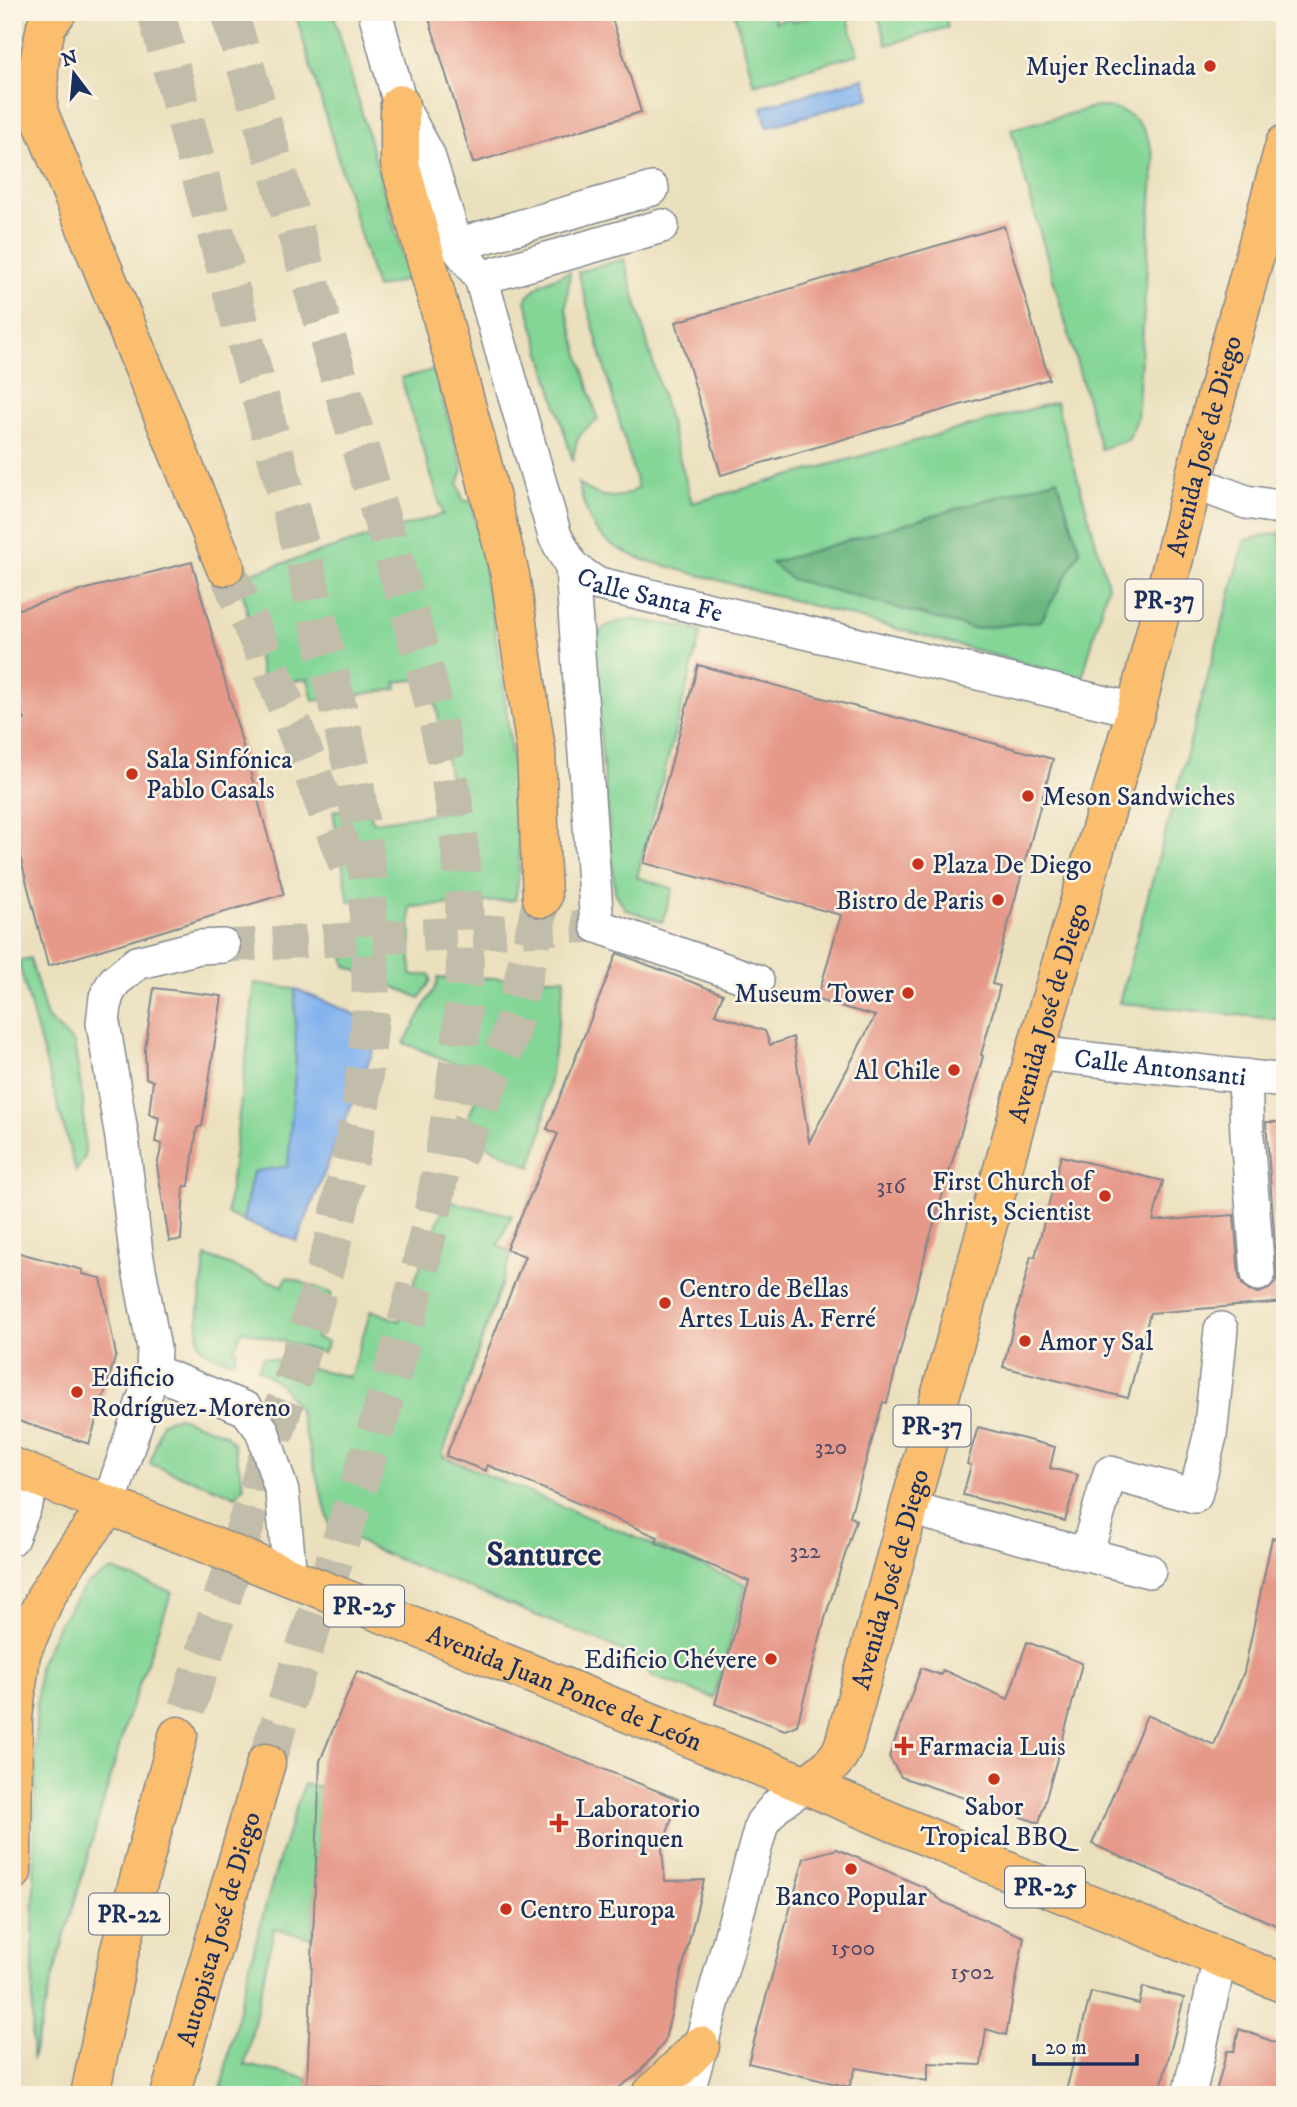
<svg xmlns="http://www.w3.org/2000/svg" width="1297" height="2107" viewBox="0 0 1297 2107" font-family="'IM FELL DW Pica',serif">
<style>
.green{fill:#84d697;stroke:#50827a;stroke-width:2}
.forest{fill:#6bb780;stroke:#43736f;stroke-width:2}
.water{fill:#83b3ee;stroke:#4f71a6;stroke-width:2}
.building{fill:#e69989}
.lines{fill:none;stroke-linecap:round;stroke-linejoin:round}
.minor-tunnel{stroke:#c1bdaa;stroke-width:33;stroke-dasharray:33 17;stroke-linecap:butt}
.highway-tunnel{stroke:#c1bdaa;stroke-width:38;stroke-dasharray:38 19;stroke-linecap:butt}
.minor-casing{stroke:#83888e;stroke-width:36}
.major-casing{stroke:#83888e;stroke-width:41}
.highway-casing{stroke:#83888e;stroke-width:41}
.minor{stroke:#fff;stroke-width:33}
.major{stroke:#fbbe6e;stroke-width:38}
.highway{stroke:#fbbe6e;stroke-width:38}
.poi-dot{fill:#c8321e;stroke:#fcf5e5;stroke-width:2.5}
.labels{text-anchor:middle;stroke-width:5;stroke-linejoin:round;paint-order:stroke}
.number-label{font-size:23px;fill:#4e4a69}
.shield{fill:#fcf5e5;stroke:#5e6a86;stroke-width:2}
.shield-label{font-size:24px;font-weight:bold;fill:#1b2f5e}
.poi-label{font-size:26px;fill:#1b2f5e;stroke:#fcf5e5;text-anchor:start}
.street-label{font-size:26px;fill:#1b2f5e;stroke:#fcf5e5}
.district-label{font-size:33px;font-weight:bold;fill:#1b2f5e;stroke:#fcf5e5}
</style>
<rect width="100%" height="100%" fill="#fcf5e5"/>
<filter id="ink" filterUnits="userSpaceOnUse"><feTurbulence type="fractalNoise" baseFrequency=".0143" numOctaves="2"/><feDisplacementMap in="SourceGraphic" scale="14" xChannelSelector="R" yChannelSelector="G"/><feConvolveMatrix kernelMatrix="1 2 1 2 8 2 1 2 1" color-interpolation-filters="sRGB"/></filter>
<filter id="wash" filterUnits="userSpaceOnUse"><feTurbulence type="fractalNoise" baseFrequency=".00686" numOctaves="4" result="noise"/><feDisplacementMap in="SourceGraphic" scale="28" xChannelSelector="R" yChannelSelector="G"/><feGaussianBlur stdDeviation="1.57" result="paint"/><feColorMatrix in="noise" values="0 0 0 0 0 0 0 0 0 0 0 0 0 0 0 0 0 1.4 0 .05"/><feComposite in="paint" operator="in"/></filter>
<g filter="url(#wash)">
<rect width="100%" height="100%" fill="#ebe0bd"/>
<g class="green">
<path d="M295 12H333L409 279 376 288Z"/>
<path d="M734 12H772L775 22 790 18 792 22 827 12H846L858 54 754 84Z"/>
<path d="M878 12H944L948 27 887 45Z"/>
<path d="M1096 107C1132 107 1147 125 1154 159L1137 419 1128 440 1101 449 1011 129Z"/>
<path d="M624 259 692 503 1056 402 1108 585 1082 679 644 560C596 542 591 530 578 483 597 498 617 503 638 488L578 272Z"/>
<path d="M570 272 566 309 598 420C579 431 575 440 573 462L526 301C533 283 554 278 570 272Z"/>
<path d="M434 370 463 470 458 483 463 501H472C491 598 507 695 515 793 517 829 523 865 515 900L410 907 411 975H430L431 980 420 998 346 966 341 938 364 933 357 901 349 902 333 811 368 806 373 822 456 811 431 678 396 682 397 689 313 701 308 679 264 685 239 577 443 514 401 378Z"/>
<path d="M1280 533 1283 556H1285V1020L1119 1003 1245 540Z"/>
<path d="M631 619 685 627 701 632 637 877 673 889 662 922 625 909 615 892 592 649C599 625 608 624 631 619Z"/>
<path d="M30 958 47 1018 74 1043 83 1101 85 1156 76 1172 18 961Z"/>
<path d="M438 978H565L542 1132 531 1167 462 1133 485 1076 404 1043 437 984Z"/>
<path d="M255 983 295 989 296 1058 288 1167 253 1172 243 1221 227 1214Z"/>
<path d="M446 1201 512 1215 498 1245 512 1253 442 1456 746 1584 714 1698 653 1677 634 1655 373 1549 330 1525 298 1408 280 1384 258 1369 263 1357 350 1377 371 1310 399 1321Z"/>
<path d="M206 1256 283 1286 287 1277 332 1293 316 1338 328 1342 323 1353 242 1330 234 1349 237 1350 234 1361C224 1358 205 1355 200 1344 194 1330 204 1273 206 1256Z"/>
<path d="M179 1417 225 1434 233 1443 244 1486 236 1496 150 1464 162 1422Z"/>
<path d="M112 1570 172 1592 128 1716 49 1991 32 2060 36 1717 39 1665 59 1623 87 1584Z"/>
<path d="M304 1784 320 1787 313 1938 274 1929 245 2065 307 2078 308 2086 486 2095H220C242 1989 268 1885 304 1784Z"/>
</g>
<path class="forest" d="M1057 479 1080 551 1041 621 974 629 791 579 771 563Z"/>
<g class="water">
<path d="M864 78 870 98 767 127 762 107Z"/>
<path d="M295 989 383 1026 297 1241 243 1221 253 1172 288 1166 296 1058Z"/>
</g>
<g id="blocks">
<g class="building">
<path d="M427 12H610L641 112 473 163Z"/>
<path d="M1004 226 1049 379 721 475 676 322Z"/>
<path d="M192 562 284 894 48 966 12 825V723L25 720 12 676V611L94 587Z"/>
<path d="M698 665 1053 759 992 984 1000 986 981 1055 983 1056 977 1078 927 1247 887 1403 883 1402 850 1516 856 1520 826 1615 797 1725 785 1730 715 1704 749 1581 656 1543 658 1537 487 1465 486 1471 446 1456 525 1256 506 1249 558 1134 547 1129 617 953 723 994 715 1014 765 1031 770 1045 793 1037 809 1142 875 1016 817 1000 841 915 644 863Z"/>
<path d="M154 988 222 996 202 1126 197 1128 189 1186H184L181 1240 169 1241 157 1166 162 1144 155 1142 159 1118 149 1114 153 1081 146 1078 145 1049Z"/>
<path d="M1266 1122H1285V1302L1150 1313 1128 1398 1003 1367 1031 1256 1035 1257 1061 1156 1163 1181 1153 1221 1234 1215 1239 1276 1242 1284 1249 1291 1259 1293 1269 1289 1276 1282 1277 1272Z"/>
<path d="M12 1251 83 1270 82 1274 101 1278 116 1355 89 1444 12 1419Z"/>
<path d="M978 1427 1055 1447 1050 1468 1078 1475 1065 1521 963 1495 971 1465 967 1464Z"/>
<path d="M1272 1538 1285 1540V1929L1092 1844 1147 1715 1214 1745 1244 1672Z"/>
<path d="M1027 1642 1082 1663 1069 1716 1039 1823 901 1777 889 1757 921 1668 941 1675 943 1670 1008 1699Z"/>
<path d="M357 1671 678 1799 662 1849 665 1881 704 1880 664 2043 638 2074 614 2091 599 2095H486L307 2086 320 1761Z"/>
<path d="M837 1849 926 1888 943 1902 1024 1937 1006 2035 986 2029 981 2065 928 2063V2081L856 2068 849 2087 748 2063 804 1858Z"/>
<path d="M1143 1987 1184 1998 1159 2095H1065L1091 1992 1139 2004Z"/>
<path d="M1239 2029 1285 2046V2095H1215L1227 2051H1234Z"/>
</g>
</g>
</g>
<g filter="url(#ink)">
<use href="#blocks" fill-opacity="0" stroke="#83888e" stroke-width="2"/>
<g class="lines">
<path class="minor-tunnel" d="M223 946 597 926"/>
<g class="highway-tunnel">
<path d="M156 12 304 559 355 782 368 877V916L370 956 371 1008 361 1107 332 1245 293 1378 178 1736"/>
<path d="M229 12C273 157 317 303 360 448 393 557 429 669 450 781 464 855 468 933 463 1008 461 1050 454 1092 447 1134 412 1350 335 1556 266 1763"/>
<path d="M225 566 278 685 354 881"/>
<path d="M457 1157 509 1039 542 898"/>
</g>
<defs>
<g id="minor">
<path id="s1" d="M375 12 400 104 428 155 456 245 481 278 555 536 572 567 595 583 1136 710"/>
<path d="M456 245 652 189"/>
<path d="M481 278 662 226"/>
<path d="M1193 482 1246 502 1285 508"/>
<path d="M572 567 597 926 757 981"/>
<path id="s2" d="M1035 1053 1285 1081"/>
<path d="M1245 1076 1247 1135 1258 1274"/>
<path d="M153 1371 246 1409 262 1430 282 1492 290 1577"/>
<path d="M108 1507 153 1371 154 1348 136 1253 122 1138 103 1023 106 997 114 982 137 963 199 947 223 946"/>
<path d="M909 1508 1149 1571"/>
<path d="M12 1538 36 1477"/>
<path d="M1086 1555 1110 1473 1195 1496 1210 1436 1221 1329"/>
<path d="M687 2095 762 1823 777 1805 806 1785"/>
<path d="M1189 2095 1220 1958"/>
</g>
<g id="major">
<path id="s3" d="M12 1467 386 1615 806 1785 1031 1881 1285 1984"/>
<path id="s4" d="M806 1785C821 1774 838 1763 844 1744L1035 1053 1136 710 1193 482 1285 144"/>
</g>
<g id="highway">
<path d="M57 12 46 26 39 64 38 111 225 566"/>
<path d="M400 104V164L482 463 510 575 536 750 542 898"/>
<path d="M12 1872 13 1718 21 1653 46 1596 69 1559 108 1507"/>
<path d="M90 2095 118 1957 178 1736"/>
<path id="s5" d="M170 2095 266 1763"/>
<path d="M651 2095 700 2046"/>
</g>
</defs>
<use href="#minor" class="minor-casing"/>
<use href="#major" class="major-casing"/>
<use href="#highway" class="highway-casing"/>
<use href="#minor" class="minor"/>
<use href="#major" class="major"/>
<use href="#highway" class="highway"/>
</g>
</g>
<g class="poi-dot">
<circle cx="1210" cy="66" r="7"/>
<circle cx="132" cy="774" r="7"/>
<circle cx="1028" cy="796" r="7"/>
<circle cx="918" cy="864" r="7"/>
<circle cx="998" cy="900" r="7"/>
<circle cx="908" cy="993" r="7"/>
<circle cx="954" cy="1070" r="7"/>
<circle cx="1105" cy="1196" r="7"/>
<circle cx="665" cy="1303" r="7"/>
<circle cx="1025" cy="1341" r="7"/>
<circle cx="77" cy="1392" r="7"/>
<circle cx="771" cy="1659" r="7"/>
<path d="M900.5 1735.5h7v7h7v7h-7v7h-7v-7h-7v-7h7z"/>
<circle cx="994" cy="1779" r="7"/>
<path d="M555.5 1812.5h7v7h7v7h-7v7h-7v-7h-7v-7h7z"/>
<circle cx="851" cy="1869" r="7"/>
<circle cx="506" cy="1909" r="7"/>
</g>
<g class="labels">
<g class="number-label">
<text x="891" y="1193">316</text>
<text x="831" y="1454">320</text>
<text x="805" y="1558">322</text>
<text x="853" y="1955">1500</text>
<text x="972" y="1979">1502</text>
</g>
<g class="shield">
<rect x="1125.5" y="579.5" width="77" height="41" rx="5"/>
<rect x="893.5" y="1405.5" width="77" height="41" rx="5"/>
<rect x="324" y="1585.5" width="80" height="41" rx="5"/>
<rect x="1005" y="1866.5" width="80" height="41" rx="5"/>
<rect x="89" y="1893.5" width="80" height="41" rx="5"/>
</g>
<g class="shield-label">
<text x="1164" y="608">PR-37</text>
<text x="932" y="1434">PR-37</text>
<text x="364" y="1614">PR-25</text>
<text x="1045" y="1895">PR-25</text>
<text x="129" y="1922">PR-22</text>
</g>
<g class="poi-label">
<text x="1196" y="75" text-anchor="end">Mujer Reclinada</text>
<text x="146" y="768">Sala Sinfónica<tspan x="146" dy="30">Pablo Casals</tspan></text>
<text x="1042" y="805">Meson Sandwiches</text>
<text x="932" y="873">Plaza De Diego</text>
<text x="984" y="909" text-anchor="end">Bistro de Paris</text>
<text x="894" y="1002" text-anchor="end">Museum Tower</text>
<text x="940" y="1079" text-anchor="end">Al Chile</text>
<text x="1091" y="1190" text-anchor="end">First Church of<tspan x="1091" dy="30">Christ, Scientist</tspan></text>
<text x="679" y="1297">Centro de Bellas<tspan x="679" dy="30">Artes Luis A. Ferré</tspan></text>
<text x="1039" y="1350">Amor y Sal</text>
<text x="91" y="1386">Edificio<tspan x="91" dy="30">Rodríguez-Moreno</tspan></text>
<text x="757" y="1668" text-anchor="end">Edificio Chévere</text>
<text x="918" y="1755">Farmacia Luis</text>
<text x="994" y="1815" text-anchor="middle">Sabor<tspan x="994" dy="30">Tropical BBQ</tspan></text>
<text x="575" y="1817">Laboratorio<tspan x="575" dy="30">Borinquen</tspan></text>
<text x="851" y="1905" text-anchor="middle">Banco Popular</text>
<text x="520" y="1918">Centro Europa</text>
</g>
<g class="street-label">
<text dy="9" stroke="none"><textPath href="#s4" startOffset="1404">Avenida José de Diego</textPath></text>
<text dy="9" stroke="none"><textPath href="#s1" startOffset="677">Calle Santa Fe</textPath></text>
<text dy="9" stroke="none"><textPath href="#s4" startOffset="816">Avenida José de Diego</textPath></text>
<text dy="9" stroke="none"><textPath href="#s2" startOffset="126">Calle Antonsanti</textPath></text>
<text dy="9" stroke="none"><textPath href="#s4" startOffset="228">Avenida José de Diego</textPath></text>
<text dy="9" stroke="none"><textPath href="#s3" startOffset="595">Avenida Juan Ponce de León</textPath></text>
<text dy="9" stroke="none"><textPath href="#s5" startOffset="173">Autopista José de Diego</textPath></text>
</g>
<g class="district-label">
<text x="544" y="1565">Santurce</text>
</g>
</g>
<rect width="1297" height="2107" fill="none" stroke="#fcf5e5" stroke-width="42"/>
<g transform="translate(74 74) rotate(344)" stroke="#fcf5e5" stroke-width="5" paint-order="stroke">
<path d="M0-5L12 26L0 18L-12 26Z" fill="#1b2f5e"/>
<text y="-10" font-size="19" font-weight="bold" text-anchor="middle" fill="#1b2f5e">N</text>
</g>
<path d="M1034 2054v10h103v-10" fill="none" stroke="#1b2f5e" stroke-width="3.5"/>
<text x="1045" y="2054" font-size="21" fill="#1b2f5e" stroke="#fcf5e5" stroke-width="5" paint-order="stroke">20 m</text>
</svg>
